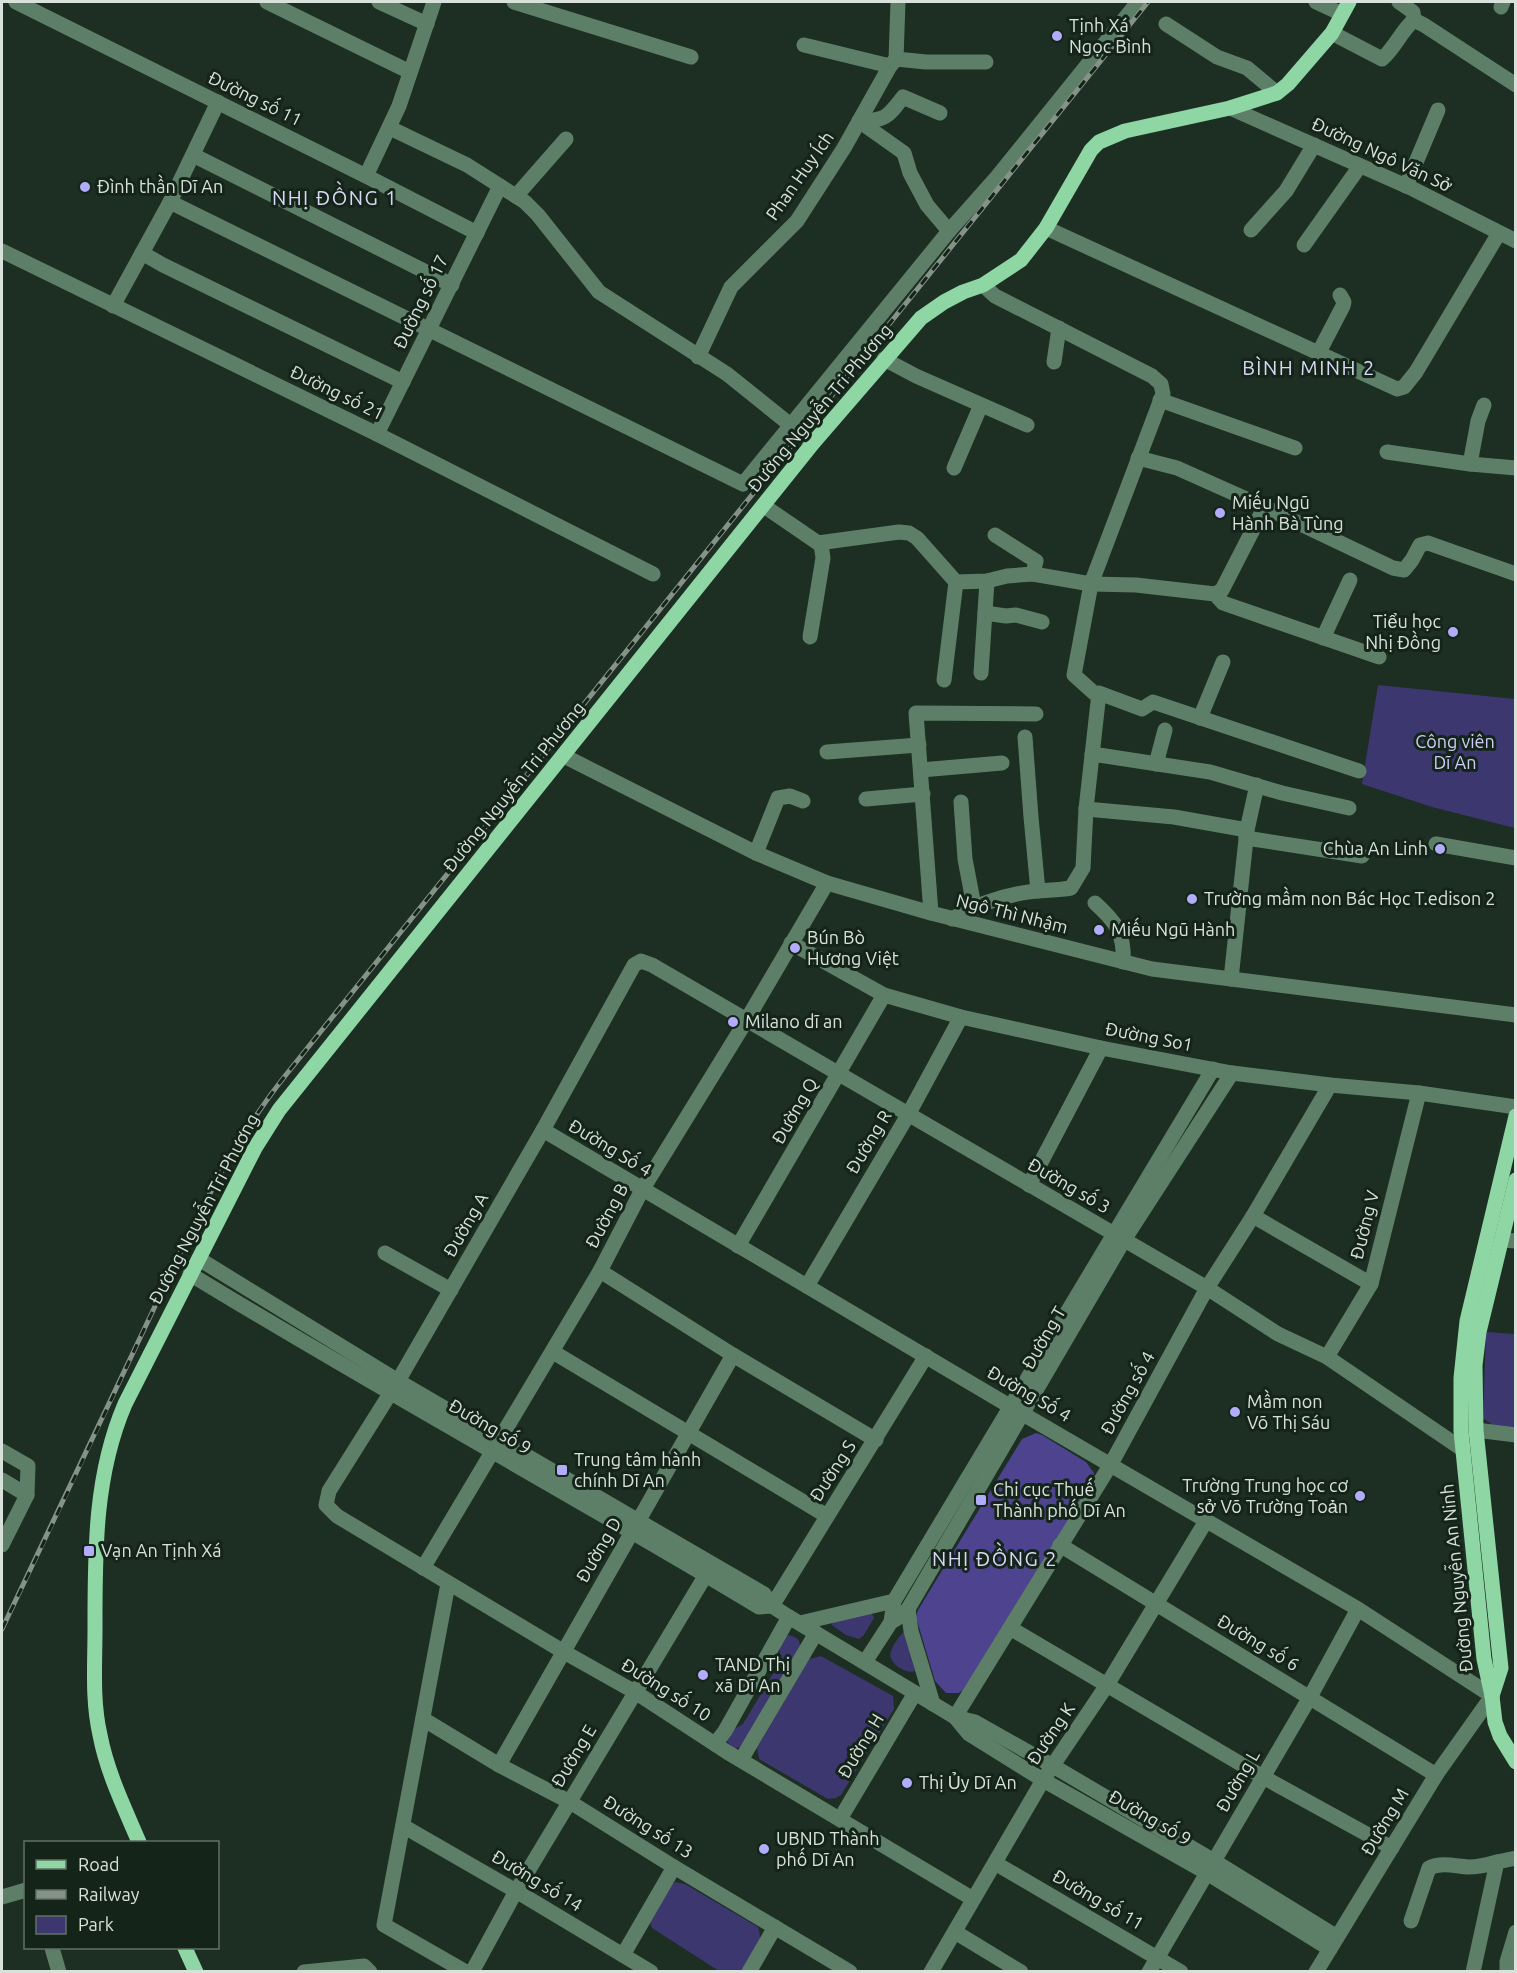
<svg xmlns="http://www.w3.org/2000/svg" width="1517" height="1973" viewBox="0 0 1517 1973" font-family="Ubuntu,sans-serif">
<style>
.green{fill:#3d3770}
.forest{fill:#4d438f}
.lines{fill:none;stroke-linecap:round;stroke-linejoin:round}
.minor{stroke:#5d7f67;stroke-width:15}
.major{stroke:#8ed6a3;stroke-width:15}
.rail-casing{stroke:#859288;stroke-width:5}
.rail{stroke:#142419;stroke-width:3;stroke-dasharray:9;stroke-linecap:butt}
.poi-dot{fill:#b1adfa;stroke:#142419;stroke-width:2}
.labels{text-anchor:middle;stroke-width:6;stroke-linejoin:round;paint-order:stroke}
.poi-label{font-size:18px;fill:#d8e2da;stroke:#142419;text-anchor:start}
.street-label{font-size:18px;fill:#d8e2da;stroke:#142419}
.park-label{font-size:18px;fill:#cfcefa;stroke:#142419}
.neighbourhood-label{font-size:20px;letter-spacing:1.5px;fill:#d9d9f6;stroke:#142419}
</style>
<rect width="100%" height="100%" fill="#1d2e22"/>
<g class="green">
<path d="M1378 685 1515 699V828L1432 807 1362 784Z"/>
<path d="M1486 1332 1515 1334V1431L1498 1429 1483 1418Z"/>
<path d="M871 1611 874 1618 864 1635 859 1639 846 1635 832 1625 833 1620Z"/>
<path d="M904 1632 915 1671C908 1674 894 1667 891 1658 888 1651 899 1636 904 1632Z"/>
<path d="M787 1635C797 1636 801 1640 800 1650L743 1745 735 1749 725 1740 729 1732 743 1724 780 1662V1646Z"/>
<path d="M821 1656 893 1696 894 1709 841 1795 836 1798 828 1799 759 1759 757 1748 809 1659Z"/>
<path d="M675 1882 685 1884 758 1927 761 1940 743 1971H719L652 1928 650 1923 672 1885Z"/>
</g>
<path class="forest" d="M1036 1433 1042 1435 1086 1462 1094 1473 1092 1481 963 1690 959 1693H946L935 1681 916 1617 918 1610 1022 1439Z"/>
<g class="lines">
<g class="minor">
<path d="M16 2 366 176 477 233"/>
<path d="M267 2 410 72"/>
<path d="M379 2 427 24"/>
<path d="M514 2 691 57"/>
<path d="M1316 2 1342 14"/>
<path d="M1399 2 1413 12 1414 20"/>
<path d="M1501 7 1503 2"/>
<path d="M1166 24 1217 57 1247 68 1277 93"/>
<path d="M1332 33 1382 59C1395 48 1401 31 1414 20L1424 25 1516 85"/>
<path d="M804 45 890 66"/>
<path d="M896 59 926 62H986"/>
<path d="M1230 108 1413 189 1516 241"/>
<path d="M859 121 904 153 910 173 927 205 949 231"/>
<path d="M859 121C886 120 887 118 903 97L940 113"/>
<path d="M390 128 467 165 525 202 538 215 599 292 727 374 813 443"/>
<path d="M193 155 452 285"/>
<path d="M366 176 399 106 434 2"/>
<path d="M1406 186 1438 110"/>
<path d="M516 196 566 139"/>
<path d="M170 202 743 484 949 231 997 177 1138 2"/>
<path d="M1046 228 1397 389 1404 387 1416 372 1499 233"/>
<path d="M1251 230 1286 191 1314 145"/>
<path d="M1304 245 1360 166"/>
<path d="M2 251 377 434 653 574"/>
<path d="M142 253 163 265 403 382"/>
<path d="M983 285 995 296 1152 376 1161 384 1163 394 1091 584 1074 675 1094 693"/>
<path d="M113 306 170 202 218 102"/>
<path d="M1318 354 1343 306 1344 302 1340 295"/>
<path d="M698 357 731 287 797 221 844 148 890 66 896 59 898 2"/>
<path d="M884 359 916 376 1027 425"/>
<path d="M1054 362 1059 328"/>
<path d="M1160 400 1295 448"/>
<path d="M377 434 500 186"/>
<path d="M1387 452 1470 464 1516 468"/>
<path d="M1138 458 1177 468 1269 509"/>
<path d="M1470 464 1478 421 1484 405"/>
<path d="M954 468 981 405"/>
<path d="M764 506 818 543 899 532 909 533 917 538 956 582 987 581 1007 576 1033 574 1091 584 1136 585 1215 594 1222 590 1262 512 1269 509 1393 568 1404 570 1412 560 1420 545 1428 543 1516 574"/>
<path d="M995 535 1036 561 1033 574"/>
<path d="M1215 594 1223 603 1379 657"/>
<path d="M985 613 1006 616 1016 615 1042 622"/>
<path d="M810 637 823 558 821 544"/>
<path d="M1323 638 1350 580"/>
<path d="M981 673 987 581"/>
<path d="M944 680 956 582"/>
<path d="M1200 718 1223 662"/>
<path d="M1025 737 1031 817 1038 891"/>
<path d="M827 752 919 745"/>
<path d="M1092 754 1210 772 1282 793 1349 808"/>
<path d="M564 756 756 853 827 883 931 913 1152 969 1516 1015"/>
<path d="M1156 764 1165 730"/>
<path d="M921 770 1002 763"/>
<path d="M866 799 923 794"/>
<path d="M961 802 965 859 974 906"/>
<path d="M1086 809 1174 817 1247 830"/>
<path d="M1246 838 1362 856"/>
<path d="M1436 844 1516 858"/>
<path d="M756 853 778 798 790 796 803 801"/>
<path d="M1095 903C1115 921 1125 933 1123 962"/>
<path d="M931 913 916 713 1036 714"/>
<path d="M952 919C979 903 1006 894 1037 891 1049 890 1060 890 1071 888L1083 868 1086 809 1099 693 1142 709 1153 702 1359 771"/>
<path d="M791 943 884 995 961 1017 1101 1048 1232 1073 1330 1085 1419 1093 1516 1107"/>
<path d="M1231 979 1247 830 1257 785"/>
<path d="M543 1130 1023 1414 1358 1609 1492 1696 1436 1775 1316 1972"/>
<path d="M1029 1185 1101 1048"/>
<path d="M1253 1216 1371 1284"/>
<path d="M1502 1240 1516 1241"/>
<path d="M738 1246 884 995"/>
<path d="M385 1253 451 1290"/>
<path d="M199 1259 398 1381 764 1594 772 1606 789 1617 955 1717 975 1722 1053 1766 1214 1861 1337 1937"/>
<path d="M600 1271 733 1355 876 1440"/>
<path d="M190 1274C378 1389 571 1494 759 1607L772 1606"/>
<path d="M807 1286 908 1115 961 1017"/>
<path d="M553 1352 827 1516"/>
<path d="M1327 1357 1371 1284 1419 1093"/>
<path d="M1476 1430 1516 1435"/>
<path d="M2 1451 28 1466 27 1495 2 1545"/>
<path d="M2 1480 27 1495"/>
<path d="M1060 1545 1436 1775"/>
<path d="M423 1568 600 1271 642 1190 746 1021 827 883"/>
<path d="M448 1584 384 1925 466 1972"/>
<path d="M772 1606 926 1356"/>
<path d="M908 1609 911 1631 933 1704"/>
<path d="M891 1622 894 1601 1213 1069"/>
<path d="M800 1623 894 1601"/>
<path d="M1010 1628 1263 1777 1392 1848"/>
<path d="M865 1662 891 1622 904 1614 908 1609 1124 1240 1232 1073"/>
<path d="M955 1717 1111 1464 1207 1288 1253 1216 1330 1085"/>
<path d="M955 1717 969 1734 1043 1780 1207 1873 1330 1949"/>
<path d="M423 1719 499 1765 570 1802 674 1867 850 1972"/>
<path d="M715 1744 725 1731 789 1617"/>
<path d="M741 1760 816 1633"/>
<path d="M499 1765 733 1355"/>
<path d="M840 1819 915 1693"/>
<path d="M403 1826 516 1891 651 1972"/>
<path d="M995 1863 1181 1972"/>
<path d="M2 1897 26 1890"/>
<path d="M973 1899 727 1752 635 1692 564 1652 337 1516 326 1505 329 1491 398 1381 543 1130 634 965 641 961 652 965 1207 1288 1278 1334 1327 1357 1462 1449"/>
<path d="M1411 1921 1429 1868C1441 1862 1455 1866 1468 1867 1478 1867 1487 1865 1497 1862"/>
<path d="M955 1932 1021 1972"/>
<path d="M52 1948 59 1972"/>
<path d="M623 1955 674 1867"/>
<path d="M1507 1969V1962L1516 1932"/>
<path d="M304 1972 364 1966 370 1972"/>
<path d="M472 1972 516 1891 710 1568"/>
<path d="M749 1972 775 1927"/>
<path d="M931 1972 1043 1780 1107 1685 1206 1521"/>
<path d="M1149 1972 1310 1697 1358 1609"/>
<path d="M1473 1972 1497 1862 1516 1858"/>
</g>
<g class="major">
<path d="M1516 1116 1467 1321 1461 1378V1431L1484 1659 1492 1696 1495 1722 1500 1736 1516 1762"/>
<path d="M1492 1696 1501 1668 1476 1430 1475 1365 1479 1332 1516 1180"/>
<path d="M139 1842C124 1807 107 1772 100 1735 92 1700 95 1665 95 1630 95 1553 94 1476 125 1404L255 1148 279 1110 813 443 921 318 944 302 963 292 983 285 1021 260 1046 228 1091 150 1099 142 1125 131 1230 108 1277 93 1288 84 1332 33 1349 2"/>
<path d="M185 1948 196 1972"/>
</g>
<defs>
<path id="rail" d="M2 1629C49 1532 95 1435 140 1338 183 1248 222 1155 285 1076L1148 2"/>
</defs>
<use href="#rail" class="rail-casing"/>
<use href="#rail" class="rail"/>
</g>
<g class="poi-dot">
<circle cx="1057" cy="36" r="6"/>
<circle cx="85" cy="187" r="6"/>
<circle cx="1220" cy="513" r="6"/>
<circle cx="1453" cy="632" r="6"/>
<circle cx="1440" cy="849" r="6"/>
<circle cx="1192" cy="899" r="6"/>
<circle cx="1099" cy="930" r="6"/>
<circle cx="795" cy="948" r="6"/>
<circle cx="733" cy="1022" r="6"/>
<circle cx="1235" cy="1412" r="6"/>
<rect x="556" y="1464" width="12" height="12" rx="3"/>
<circle cx="1360" cy="1496" r="6"/>
<rect x="975" y="1494" width="12" height="12" rx="3"/>
<rect x="83" y="1545" width="12" height="12" rx="3"/>
<circle cx="703" cy="1675" r="6"/>
<circle cx="907" cy="1783" r="6"/>
<circle cx="764" cy="1849" r="6"/>
</g>
<g class="labels">
<g class="poi-label">
<text x="1069" y="32">Tịnh Xá<tspan x="1069" dy="21">Ngọc Bình</tspan></text>
<text x="97" y="193">Đình thần Dĩ An</text>
<text x="1232" y="509">Miếu Ngũ<tspan x="1232" dy="21">Hành Bà Tùng</tspan></text>
<text x="1441" y="628" text-anchor="end">Tiểu học<tspan x="1441" dy="21">Nhị Đồng</tspan></text>
<text x="1428" y="855" text-anchor="end">Chùa An Linh</text>
<text x="1204" y="905">Trường mầm non Bác Học T.edison 2</text>
<text x="1111" y="936">Miếu Ngũ Hành</text>
<text x="807" y="944">Bún Bò<tspan x="807" dy="21">Hương Việt</tspan></text>
<text x="745" y="1028">Milano dĩ an</text>
<text x="1247" y="1408">Mầm non<tspan x="1247" dy="21">Võ Thị Sáu</tspan></text>
<text x="574" y="1466">Trung tâm hành<tspan x="574" dy="21">chính Dĩ An</tspan></text>
<text x="1348" y="1492" text-anchor="end">Trường Trung học cơ<tspan x="1348" dy="21">sở Võ Trường Toản</tspan></text>
<text x="993" y="1496">Chi cục Thuế<tspan x="993" dy="21">Thành phố Dĩ An</tspan></text>
<text x="101" y="1557">Vạn An Tịnh Xá</text>
<text x="715" y="1671">TAND Thị<tspan x="715" dy="21">xã Dĩ An</tspan></text>
<text x="919" y="1789">Thị Ủy Dĩ An</text>
<text x="776" y="1845">UBND Thành<tspan x="776" dy="21">phố Dĩ An</tspan></text>
</g>
<g class="street-label">
<text transform="translate(255 99) rotate(26)" y="6">Đường số 11</text>
<text transform="translate(1382 155) rotate(25)" y="6">Đường Ngô Văn Sở</text>
<text transform="translate(800 176) rotate(-55)" y="6">Phan Huy Ích</text>
<text transform="translate(421 302) rotate(-64)" y="6">Đường số 17</text>
<text transform="translate(337 393) rotate(26)" y="6">Đường số 21</text>
<text transform="translate(820 408) rotate(-50)" y="6">Đường Nguyễn Tri Phương</text>
<text transform="translate(514 787) rotate(-51)" y="6">Đường Nguyễn Tri Phương</text>
<text transform="translate(1012 914) rotate(14)" y="6">Ngô Thì Nhậm</text>
<text transform="translate(1149 1037) rotate(11)" y="6">Đường So1</text>
<text transform="translate(795 1111) rotate(-60)" y="6">Đường Q</text>
<text transform="translate(869 1142) rotate(-59)" y="6">Đường R</text>
<text transform="translate(610 1148) rotate(31)" y="6">Đường Số 4</text>
<text transform="translate(1069 1186) rotate(30)" y="6">Đường số 3</text>
<text transform="translate(204 1209) rotate(-62)" y="6">Đường Nguyễn Tri Phương</text>
<text transform="translate(607 1216) rotate(-62)" y="6">Đường B</text>
<text transform="translate(466 1225) rotate(-60)" y="6">Đường A</text>
<text transform="translate(1365 1225) rotate(-76)" y="6">Đường V</text>
<text transform="translate(1044 1338) rotate(-60)" y="6">Đường T</text>
<text transform="translate(1128 1393) rotate(-61)" y="6">Đường số 4</text>
<text transform="translate(1029 1394) rotate(30)" y="6">Đường Số 4</text>
<text transform="translate(490 1427) rotate(30)" y="6">Đường số 9</text>
<text transform="translate(833 1471) rotate(-57)" y="6">Đường S</text>
<text transform="translate(599 1550) rotate(-60)" y="6">Đường D</text>
<text transform="translate(1457 1578) rotate(-96)" y="6">Đường Nguyễn An Ninh</text>
<text transform="translate(1258 1643) rotate(31)" y="6">Đường số 6</text>
<text transform="translate(666 1690) rotate(32)" y="6">Đường số 10</text>
<text transform="translate(1051 1734) rotate(-56)" y="6">Đường K</text>
<text transform="translate(861 1746) rotate(-59)" y="6">Đường H</text>
<text transform="translate(574 1756) rotate(-59)" y="6">Đường E</text>
<text transform="translate(1238 1781) rotate(-60)" y="6">Đường L</text>
<text transform="translate(1150 1818) rotate(30)" y="6">Đường số 9</text>
<text transform="translate(1385 1822) rotate(-59)" y="6">Đường M</text>
<text transform="translate(648 1827) rotate(32)" y="6">Đường số 13</text>
<text transform="translate(537 1881) rotate(31)" y="6">Đường số 14</text>
<text transform="translate(1098 1900) rotate(30)" y="6">Đường số 11</text>
</g>
<g class="park-label">
<text x="1455" y="748">Công viên<tspan x="1455" dy="21">Dĩ An</tspan></text>
</g>
<g class="neighbourhood-label">
<text x="335" y="205">NHỊ ĐỒNG 1</text>
<text x="1309" y="375">BÌNH MINH 2</text>
<text x="995" y="1566">NHỊ ĐỒNG 2</text>
</g>
</g>
<rect width="1517" height="1973" fill="none" stroke="#d8e2da" stroke-width="6"/>
<rect x="24" y="1841" width="195" height="108" fill="#142419" stroke="#627066" stroke-width="1.5"/>
<rect x="36" y="1860" width="30" height="9" fill="#8ed6a3" stroke="#627066" stroke-width="1.5"/>
<text x="78" y="1871" font-size="18" fill="#d8e2da">Road</text>
<rect x="36" y="1890" width="30" height="9" fill="#859288" stroke="#627066" stroke-width="1.5"/>
<text x="78" y="1901" font-size="18" fill="#d8e2da">Railway</text>
<rect x="36" y="1916" width="30" height="18" fill="#3d3770" stroke="#627066" stroke-width="1.5"/>
<text x="78" y="1931" font-size="18" fill="#d8e2da">Park</text>
</svg>
